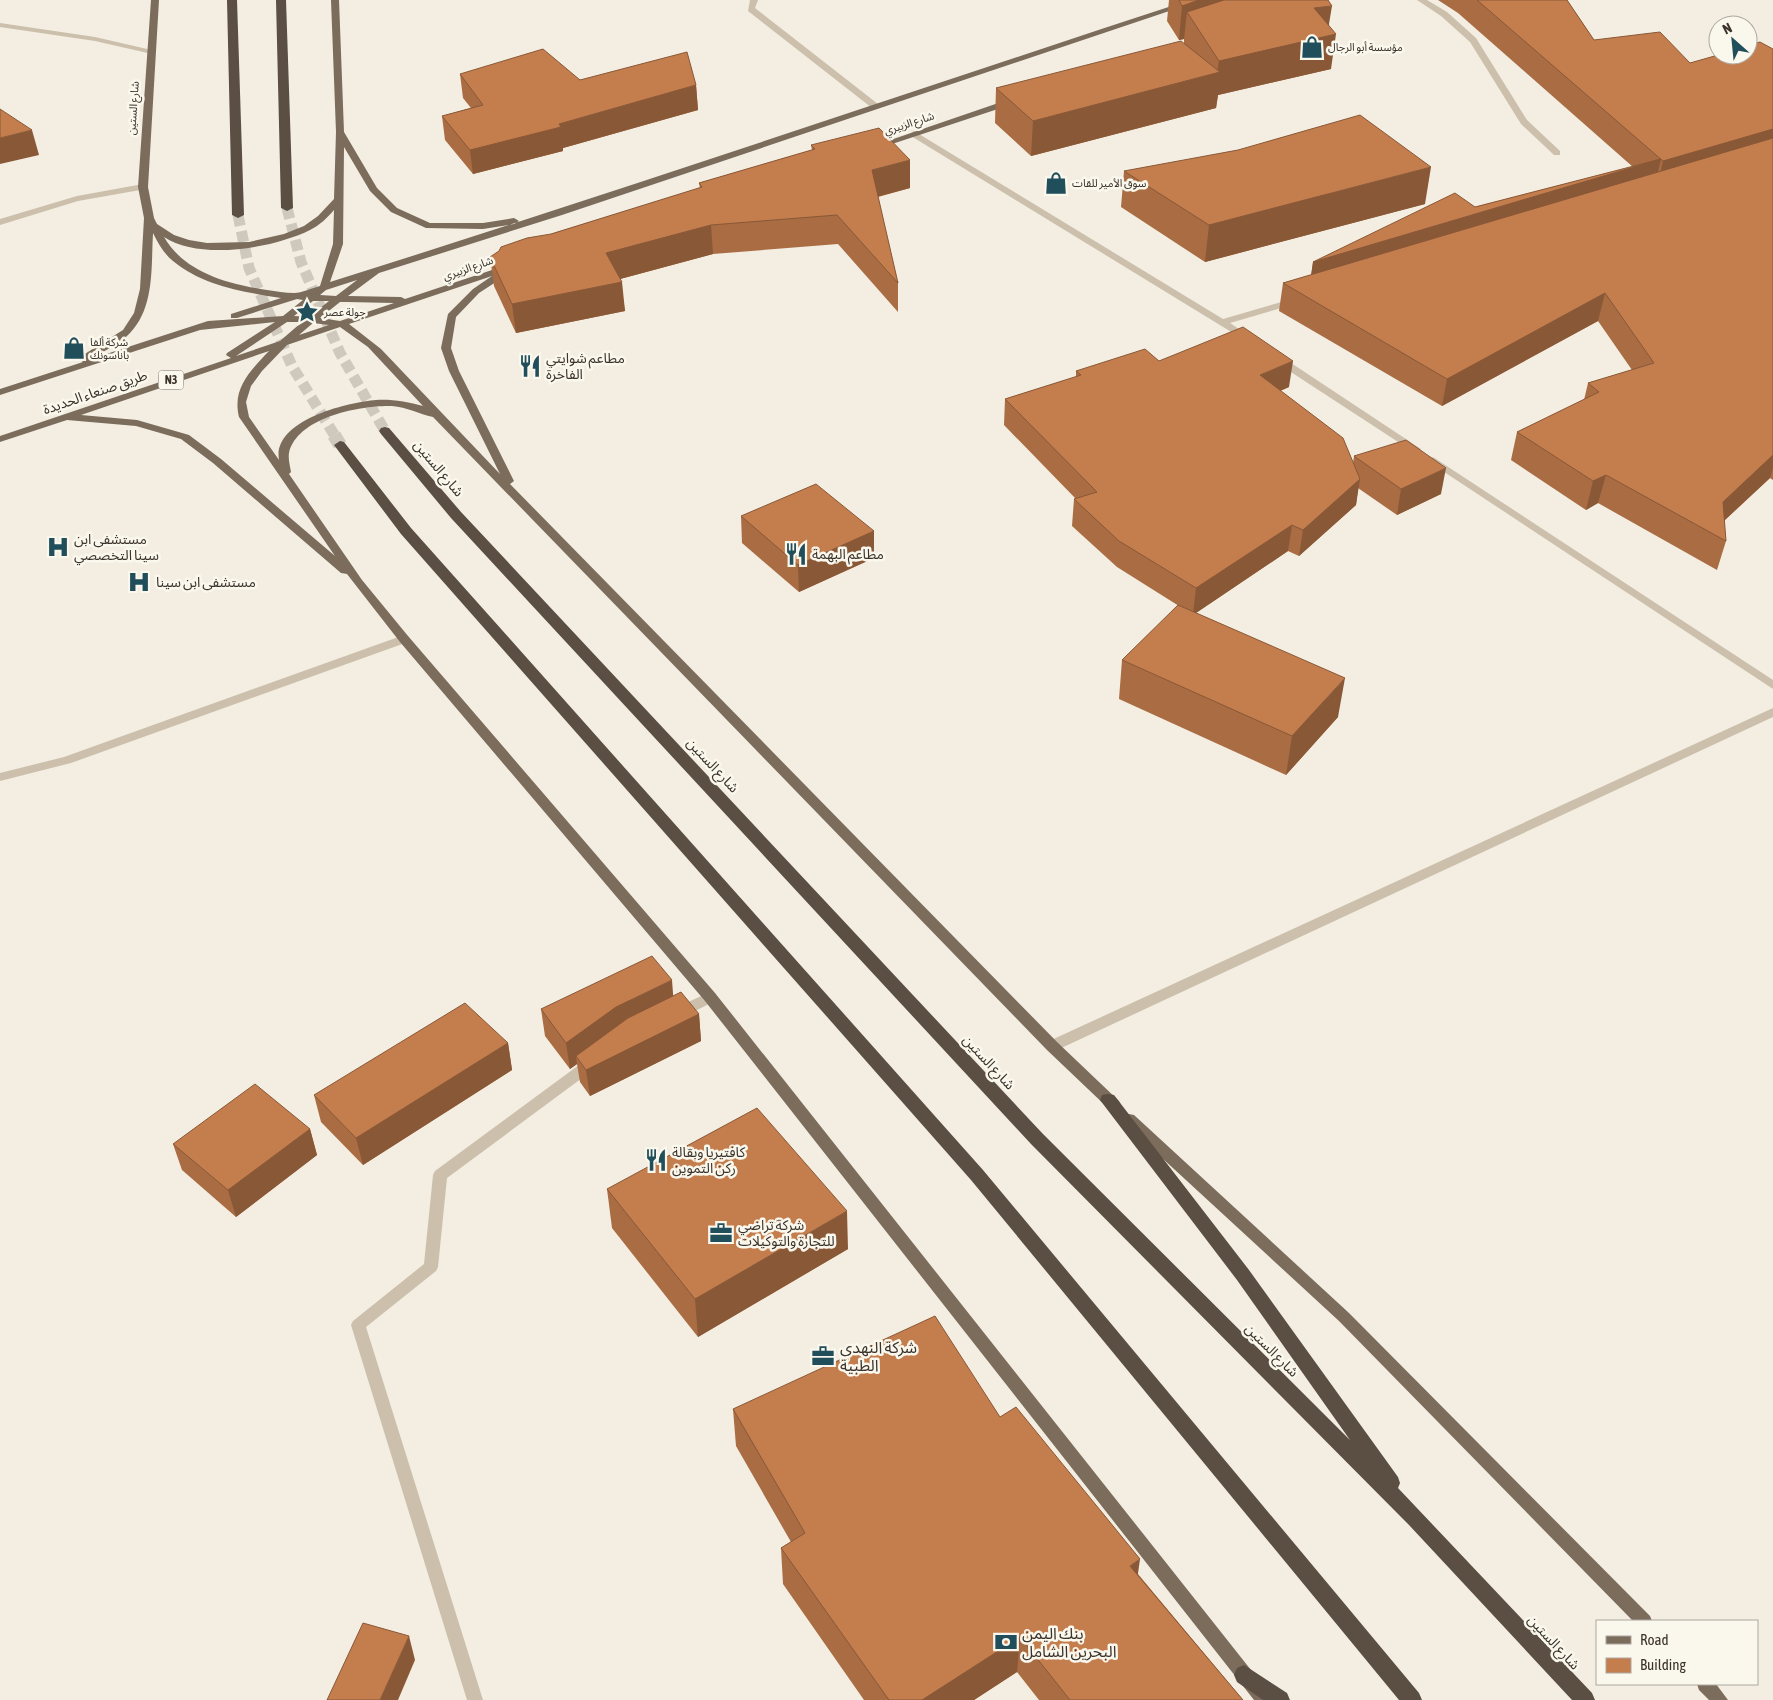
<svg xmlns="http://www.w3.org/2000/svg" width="1773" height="1700" viewBox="0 0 1773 1700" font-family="'Asap Condensed','Noto Sans Arabic',sans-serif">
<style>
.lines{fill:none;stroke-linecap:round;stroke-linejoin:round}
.highway-tunnel-far1{stroke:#cec8bd;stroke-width:11;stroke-dasharray:11 5.5;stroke-linecap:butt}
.highway-tunnel{stroke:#cec8bd;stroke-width:14;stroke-dasharray:14 7;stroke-linecap:butt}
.lane{fill:#ccc0ac;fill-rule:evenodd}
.street{fill:#ccc0ac;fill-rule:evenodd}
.primary{fill:#7b6c5c;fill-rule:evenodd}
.highway{fill:#5b4e42;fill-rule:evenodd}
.wall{fill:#a96c43}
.shaded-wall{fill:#895837}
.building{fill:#c47e4e;stroke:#895837}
.labels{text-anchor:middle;stroke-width:5;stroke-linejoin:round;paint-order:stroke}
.far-poi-label{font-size:11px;fill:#3a322b;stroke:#faf7ed;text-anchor:start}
.far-street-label{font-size:11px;fill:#3a322b;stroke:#faf7ed}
.shield{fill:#faf7ed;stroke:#746d65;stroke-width:1}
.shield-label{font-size:12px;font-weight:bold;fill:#3a322b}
.poi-label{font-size:14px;fill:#3a322b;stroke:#faf7ed;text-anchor:start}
.street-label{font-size:14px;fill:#3a322b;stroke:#faf7ed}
.near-poi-label{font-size:16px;fill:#3a322b;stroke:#faf7ed;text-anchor:start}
</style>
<rect width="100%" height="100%" fill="#f3eee1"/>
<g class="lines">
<g class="highway-tunnel-far1">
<path d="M287 208 301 262 340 353 385 431"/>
<path d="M238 215 249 268 292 366 335 436"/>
</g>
<path class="highway-tunnel" d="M334 435 340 445"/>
<g class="lane">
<path d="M1417 0H1427L1447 12 1476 38 1527 120 1560 151V155H1554L1521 124 1470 42 1441 16Z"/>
<path d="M0 23 95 37 156 51 152 54 95 41 0 27Z"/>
</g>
<g class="street">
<path d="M750 0H758L755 8 878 104V108H872L748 11Z"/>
<path d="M914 131 1223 319 1295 298 1300 301 1298 303 1230 323 1254 339 1252 341H1246L911 136 910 134Z"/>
<path d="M143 184 148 187 146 189 78 201 0 225V219L77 196Z"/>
<path d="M1278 356 1282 357 1421 449 1416 452 1412 451 1274 361V357Z"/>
<path d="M1433 457 1773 680V689L1429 462 1428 460Z"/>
<path d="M404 635 408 636 410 639 408 642 71 763 0 781V773L64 757Z"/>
<path d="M1773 708V717L1057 1050 1052 1051 1047 1050 1045 1046 1047 1042Z"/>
<path d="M710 992 715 993 717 997 715 1001 683 1017H673L671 1013 673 1009Z"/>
<path d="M592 1058 597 1059 599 1063 597 1067 447 1178 438 1267 436 1271 366 1327 483 1700H467L351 1325 353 1321 424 1264 433 1175 435 1171 587 1059Z"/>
</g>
<g class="primary">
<path d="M151 0H159L148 187 154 218 157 224 174 235 189 240 207 243 249 242 284 234 304 226 318 216 334 199 336 132 331 0H339L344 132 377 188 397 208 430 223H483L514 218 519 221 514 224 483 229 426 228 391 212 370 191 344 147 343 244 330 282C617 192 903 94 1190 0H1202L562 215 379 273 348 296 401 297 405 299 504 266H510V270L500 273 504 276 502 278 479 293 456 317 451 348 459 371 514 481 510 484 1057 1042 1119 1101 1121 1105 1119 1109 1114 1110 1109 1109 1047 1050 433 417C419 414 407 407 392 406 361 405 297 417 289 453 288 459 290 466 291 472L289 474 362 580 408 636 715 993 1270 1694 1272 1700H1254L705 1001 400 642 347 574 341 573 213 463 181 439 136 426 67 420 0 442V436L231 358 226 355 227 353 275 322 200 330 0 395V389L83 362 79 359 80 357 123 330 134 313 140 289 144 218 138 187ZM334 210 333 244 320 286C312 288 302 293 294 293 285 293 276 291 267 290 228 284 185 273 164 237 200 261 274 248 310 230 320 225 327 218 334 210ZM153 233C158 243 164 254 173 261 203 286 244 292 281 298L231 314V318H237L297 299 303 300 283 316 208 321 91 359C103 351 120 344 130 333 155 307 151 266 153 233ZM492 276 473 289 448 314 441 348 449 371 500 474 381 349 349 324ZM357 280 336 296 320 295 326 290ZM313 301H329L309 317 294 316ZM340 302H347L394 303 340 321 320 318ZM287 322H302L280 341 236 356ZM313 323 329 325 299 335ZM340 327 368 347 423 406C408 402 392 399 376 400 349 402 272 420 279 460L249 417 246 402 251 386 262 371 287 345ZM269 351C250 371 232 388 239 417L335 556 221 459 189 435 137 420 81 415Z"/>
<path d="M1010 99 1013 100V104L880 148 877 149 873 146Z"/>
<path d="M1129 1114 1134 1115 1349 1313 1650 1616 1652 1621H1633L1339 1321 1124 1123 1122 1119 1124 1115Z"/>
<path d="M1697 1684H1716L1728 1700H1709L1699 1690Z"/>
</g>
<g class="highway">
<path d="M227 0H237L244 215 238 218 232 215Z"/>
<path d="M276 0H286L293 208 287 211 281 208Z"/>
<path d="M385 427 389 428 461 512 1043 1134 1350 1440 1237 1280 1100 1100 1102 1095 1108 1094 1114 1095 1249 1270 1398 1477 1400 1483 1398 1488 1592 1693 1595 1700H1572L1409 1525 1031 1144 451 518 381 434 379 431 381 428Z"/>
<path d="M340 441 344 442 411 528 983 1170 1419 1693 1422 1700H1399L971 1180 401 534 334 445Z"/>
<path d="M1244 1665 1287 1693 1290 1700H1263L1237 1682 1234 1675 1237 1668Z"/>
</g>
</g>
<g class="wall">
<path d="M1169 0H1328L1331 69 1218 95 1216 108 1031 156 995 123 996 88 1184 44V39L1179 40 1167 21Z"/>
<path d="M1438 0H1567L1594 40 1690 63 1773 49V480L1770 478 1724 521 1726 541 1717 570 1598 503 1586 510 1511 460 1517 432 1584 400 1588 383 1632 370 1598 321 1442 406 1279 311 1283 283 1311 275 1313 262 1475 207 1633 167 1458 13Z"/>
<path d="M460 74 696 85 698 110 563 148V151L473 174 445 140 442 116 471 108 463 98Z"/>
<path d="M811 145 910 188 878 197 898 283V312L838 244 713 254 620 279 625 311 516 333 494 286 490 257 551 234 700 188 699 183 812 150Z"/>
<path d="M1124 171 1425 204 1205 262 1121 207Z"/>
<path d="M1159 361 1289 387 1280 391 1353 463 1354 456 1441 494 1397 515 1358 488 1356 505 1299 556 1288 551 1196 613 1338 717 1286 775 1119 699 1122 660 1179 606 1117 567 1072 526 1074 499H1076L1004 425 1005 399 1076 377V371Z"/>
<path d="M741 516 874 531V558L799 592 742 543Z"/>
<path d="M673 996 699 1014 701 1041 590 1096 580 1082 577 1064 570 1069 545 1036 541 1009Z"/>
<path d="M508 1043 512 1070 363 1165 321 1122 314 1095Z"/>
<path d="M310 1129 317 1155 236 1217 182 1170 173 1144Z"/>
<path d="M607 1189 848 1249 698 1337 612 1228Z"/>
<path d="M733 1409 1000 1417 1138 1574 1243 1700H1039L1017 1672 974 1700H864L783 1584 781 1548 791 1542 736 1446Z"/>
</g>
<g class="shaded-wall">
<path d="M1199 0H1298L1187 12 1184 39 1179 40 1182 6Z"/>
<path d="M1332 6 1327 36 1336 34 1331 69 1218 95 1216 108 1031 156 1033 121 1217 73 1219 61 1314 8Z"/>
<path d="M696 85 698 110 563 148V151L473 174 470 150Z"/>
<path d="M1773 129V151L1657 188 1663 161Z"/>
<path d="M32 130 39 155 0 164V138Z"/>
<path d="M1661 159 1654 189 1309 292 1313 262Z"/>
<path d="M910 160V188L872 198V170Z"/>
<path d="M1431 167 1425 204 1205 262 1209 225Z"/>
<path d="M711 225 713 254 609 282 606 253Z"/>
<path d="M622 282 625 311 516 333 512 304Z"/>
<path d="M1605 293 1598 321 1442 406 1447 379Z"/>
<path d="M1293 361 1289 387 1257 401 1260 375Z"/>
<path d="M1773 455V468L1770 478 1714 530 1723 502Z"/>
<path d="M1446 468 1441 494 1397 515 1401 489Z"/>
<path d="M1606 475 1598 503 1586 510 1593 481Z"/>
<path d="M1360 479 1356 505 1299 556 1303 530Z"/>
<path d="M1292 525 1288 551 1193 615 1196 588Z"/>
<path d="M874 531V558L799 592 798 565Z"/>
<path d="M1345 678 1338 717 1286 775 1292 736Z"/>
<path d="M672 980 674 1007 576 1056 577 1064 570 1069 566 1043 616 1007Z"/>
<path d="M699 1014 701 1041 590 1096 586 1070Z"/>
<path d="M508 1043 512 1070 363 1165 356 1138Z"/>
<path d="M310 1129 317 1155 236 1217 228 1190Z"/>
<path d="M847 1211 848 1249 698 1337 695 1299Z"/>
<path d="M1140 1559 1135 1595 1130 1566Z"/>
<path d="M409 1636 415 1660 398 1700H380Z"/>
<path d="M1020 1637 1017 1672 974 1700H922Z"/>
</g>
<g class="building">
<path d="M1179 0H1199L1182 6Z"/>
<path d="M1224 0H1328L1332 6 1314 8 1336 34 1219 61 1187 12Z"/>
<path d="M1477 0H1567L1594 40 1660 32 1690 63 1718 55H1748V45L1760 42 1773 49V129L1663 161Z"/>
<path d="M1181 41 1220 72 1033 121 996 88Z"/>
<path d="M543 49 580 80 687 52 696 85 559 124 561 127 470 150 442 116 483 105 460 74Z"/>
<path d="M0 109 32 130 0 138Z"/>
<path d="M1360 115 1431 167 1209 225 1124 171 1238 150Z"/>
<path d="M879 128 910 160 872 170 898 283 837 215 711 225 606 253 622 282 512 304 490 257 499 251 501 247 527 238 551 234 702 187 699 183 815 149 811 145Z"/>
<path d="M1773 138V455L1723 502 1726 541 1606 475 1593 481 1517 432 1599 392 1588 383 1654 363 1605 293 1447 379 1283 283Z"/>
<path d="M1661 159 1313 262 1455 193 1475 207Z"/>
<path d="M1243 327 1293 361 1260 375 1343 438 1360 479 1303 530 1292 525 1196 588 1119 541 1074 499 1097 492 1005 399 1081 375 1076 371 1145 349 1159 361Z"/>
<path d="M1406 440 1446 468 1401 489 1354 456Z"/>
<path d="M816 484 874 531 798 565 741 516Z"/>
<path d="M1178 605 1345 678 1292 736 1122 660Z"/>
<path d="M652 956 672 980 616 1007 566 1043 541 1009Z"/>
<path d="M681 992 699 1014 586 1070 576 1056 628 1018Z"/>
<path d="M465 1003 508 1043 356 1138 314 1095Z"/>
<path d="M255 1084 310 1129 228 1190 173 1144Z"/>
<path d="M757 1108 847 1211 695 1299 607 1189Z"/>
<path d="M935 1316 1000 1417 1016 1407 1140 1559 1130 1566 1243 1700H1070L1020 1637 922 1700H889L781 1548 805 1533 733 1409Z"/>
<path d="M363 1623 409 1636 380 1700H327Z"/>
</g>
<defs>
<symbol id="shop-bare" viewBox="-9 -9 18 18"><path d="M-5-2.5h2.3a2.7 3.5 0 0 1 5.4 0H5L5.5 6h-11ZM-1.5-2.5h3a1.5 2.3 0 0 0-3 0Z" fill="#204e5b" stroke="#faf7ed" stroke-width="2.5" paint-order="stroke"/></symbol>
<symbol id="sight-bare" viewBox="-9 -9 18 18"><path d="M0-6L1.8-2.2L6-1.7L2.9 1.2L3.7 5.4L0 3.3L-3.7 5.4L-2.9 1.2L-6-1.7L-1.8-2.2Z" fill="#204e5b" stroke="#faf7ed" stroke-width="2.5" paint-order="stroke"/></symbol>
<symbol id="restaurant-bare" viewBox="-9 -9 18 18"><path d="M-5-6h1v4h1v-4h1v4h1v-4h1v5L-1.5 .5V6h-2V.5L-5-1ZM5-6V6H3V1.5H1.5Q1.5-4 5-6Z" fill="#204e5b" stroke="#faf7ed" stroke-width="2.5" paint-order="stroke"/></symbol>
<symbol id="hospital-bare" viewBox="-9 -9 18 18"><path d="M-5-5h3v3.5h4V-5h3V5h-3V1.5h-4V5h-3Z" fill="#204e5b" stroke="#faf7ed" stroke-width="2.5" paint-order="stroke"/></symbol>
<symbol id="office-bare" viewBox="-9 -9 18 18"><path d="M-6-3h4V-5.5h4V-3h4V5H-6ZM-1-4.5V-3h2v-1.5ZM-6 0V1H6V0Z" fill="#204e5b" stroke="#faf7ed" stroke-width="2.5" paint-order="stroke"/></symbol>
<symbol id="bank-bare" viewBox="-9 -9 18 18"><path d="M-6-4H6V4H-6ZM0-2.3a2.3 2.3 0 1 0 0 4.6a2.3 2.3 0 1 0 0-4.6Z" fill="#204e5b" stroke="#faf7ed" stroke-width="2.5" paint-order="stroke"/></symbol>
</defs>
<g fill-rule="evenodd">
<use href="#shop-bare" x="1296" y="31" width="32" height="32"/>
<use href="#shop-bare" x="1040" y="167" width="32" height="32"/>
<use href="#sight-bare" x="291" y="296" width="32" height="32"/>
<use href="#shop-bare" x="58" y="332" width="32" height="32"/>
<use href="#restaurant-bare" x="514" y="350" width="32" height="32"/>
<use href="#hospital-bare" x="42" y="531" width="32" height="32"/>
<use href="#restaurant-bare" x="780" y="538" width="32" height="32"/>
<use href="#hospital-bare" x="123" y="566" width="32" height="32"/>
<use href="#restaurant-bare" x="640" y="1144" width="32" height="32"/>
<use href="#office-bare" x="705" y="1217" width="32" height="32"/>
<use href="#office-bare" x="807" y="1340" width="32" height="32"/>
<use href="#bank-bare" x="990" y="1626" width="32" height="32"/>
</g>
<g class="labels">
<g class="far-poi-label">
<text x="1328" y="51">مؤسسة أبو الرجال</text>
<text x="1072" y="187">سوق الأمير للقات</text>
<text x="324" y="316">جولة عصر</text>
<text x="90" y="346">شركة ألفا<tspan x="90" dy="13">باناسونك</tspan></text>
</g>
<g class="far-street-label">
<text transform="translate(133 108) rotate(-86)" y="4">شارع الستين</text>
<text transform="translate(909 123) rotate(-18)" y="4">شارع الزبيري</text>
<text transform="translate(468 268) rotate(-19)" y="4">شارع الزبيري</text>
</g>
<rect class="shield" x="158.5" y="370.5" width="25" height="19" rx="4"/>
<g class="shield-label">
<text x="171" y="384">N3</text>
</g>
<g class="poi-label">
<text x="546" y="363">مطاعم شوايتي<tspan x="546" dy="16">الفاخرة</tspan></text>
<text x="74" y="544">مستشفى ابن<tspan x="74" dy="16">سينا التخصصي</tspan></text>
<text x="812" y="559">مطاعم البهمة</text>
<text x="156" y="587">مستشفى ابن سينا</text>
<text x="672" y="1157">كافتيريا وبقالة<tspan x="672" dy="16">ركن التموين</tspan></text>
<text x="738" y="1230">شركة تراضي<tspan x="738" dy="16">للتجارة والتوكيلات</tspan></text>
</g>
<g class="street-label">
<text transform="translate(95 392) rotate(-19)" y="5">طريق صنعاء الحديدة</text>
<text transform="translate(439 468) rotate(50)" y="5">شارع الستين</text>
<text transform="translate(713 765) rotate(47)" y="5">شارع الستين</text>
<text transform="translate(989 1062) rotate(47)" y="5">شارع الستين</text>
<text transform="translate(1272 1350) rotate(45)" y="5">شارع الستين</text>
<text transform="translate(1554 1642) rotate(47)" y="5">شارع الستين</text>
</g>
<g class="near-poi-label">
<text x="840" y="1353">شركة النهدي<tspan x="840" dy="18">الطبية</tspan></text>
<text x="1022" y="1639">بنك اليمن<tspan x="1022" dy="18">البحرين الشامل</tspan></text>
</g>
</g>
<rect x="1596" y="1620" width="162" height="65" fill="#faf7ed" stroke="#ada89f"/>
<rect x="1606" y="1636" width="25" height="8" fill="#7b6c5c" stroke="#ada89f"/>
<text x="1640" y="1645" font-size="15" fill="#3a322b">Road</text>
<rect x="1606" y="1658" width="25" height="15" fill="#c47e4e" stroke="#ada89f"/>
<text x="1640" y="1670" font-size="15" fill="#3a322b">Building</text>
<g transform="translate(1733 40) rotate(333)"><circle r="24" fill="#faf7ed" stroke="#ada89f"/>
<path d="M0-4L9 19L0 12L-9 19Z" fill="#204e5b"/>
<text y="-8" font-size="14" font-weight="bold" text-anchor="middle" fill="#3a322b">N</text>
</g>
</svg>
